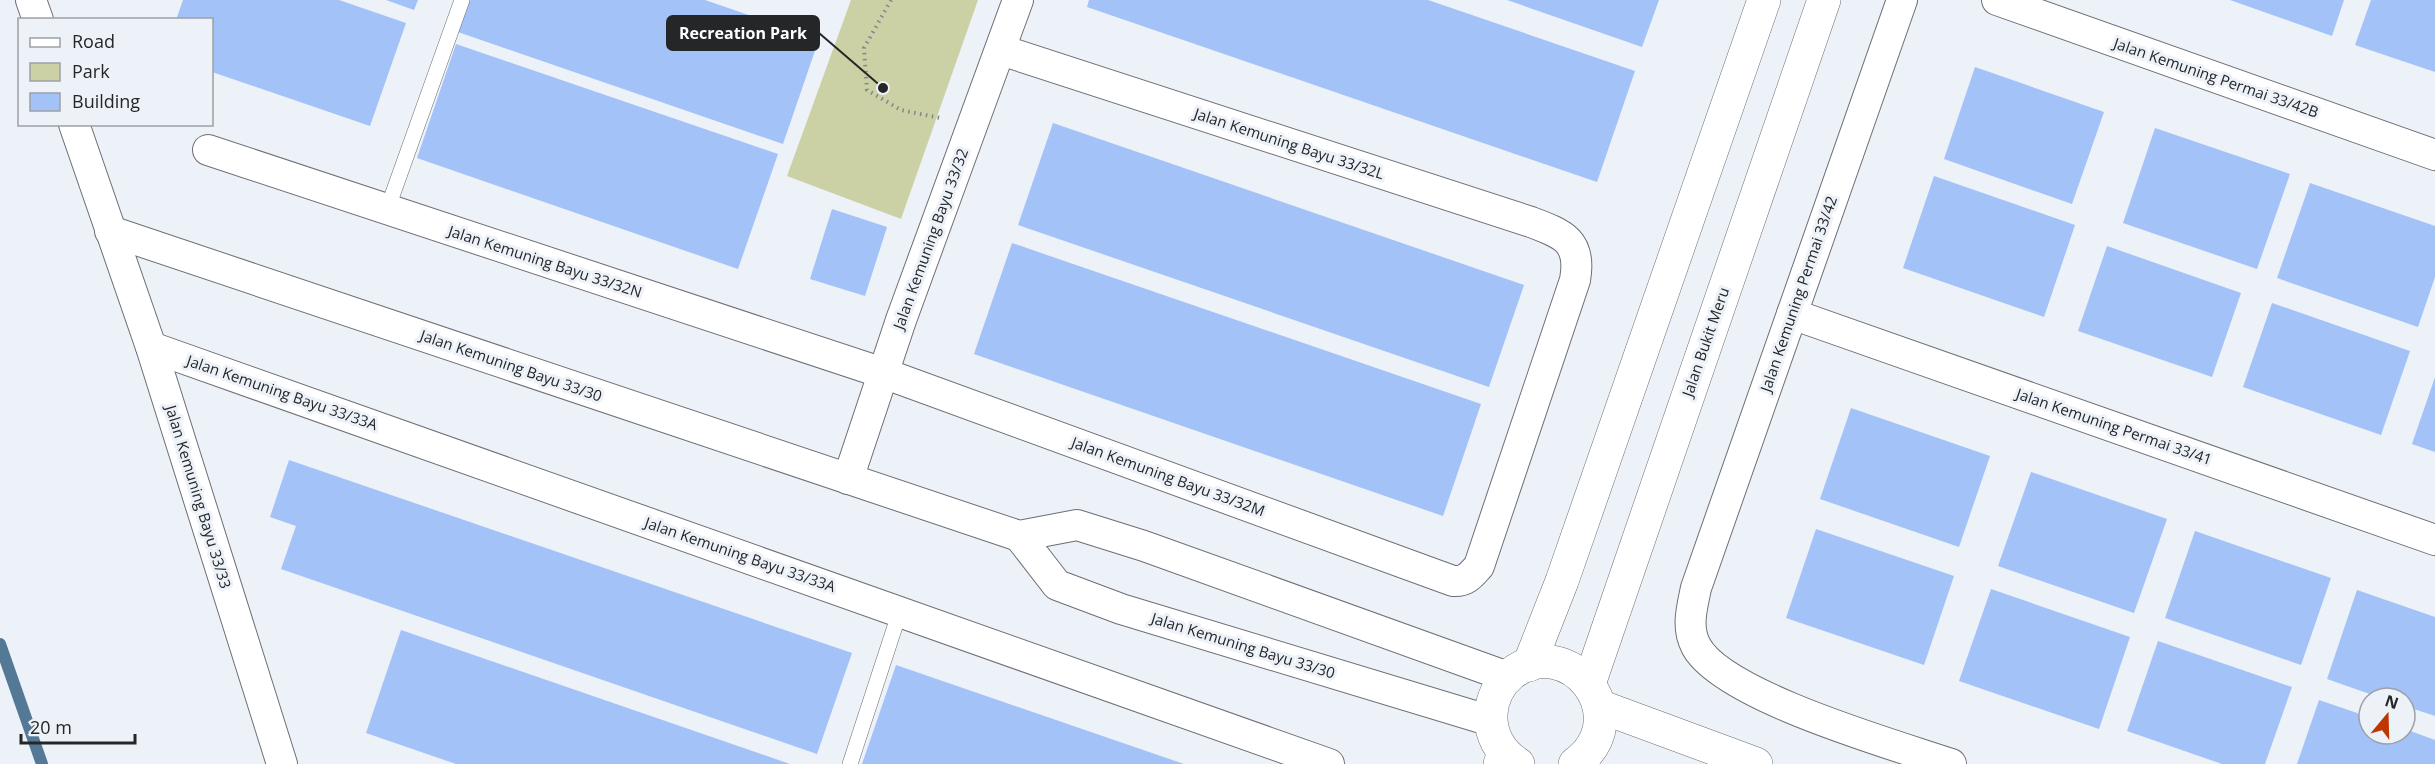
<svg xmlns="http://www.w3.org/2000/svg" width="2435" height="764" viewBox="0 0 2435 764" font-family="'Open Sans',sans-serif">
<style>
.green{fill:#ccd1a5}
.lines{fill:none;stroke-linecap:round;stroke-linejoin:round}
.stream{stroke:#547997;stroke-width:12}
.building{fill:#a2c2f8}
.lane-casing{stroke:#6c6f75;stroke-width:16}
.street-casing{stroke:#6c6f75;stroke-width:32}
.secondary-casing{stroke:#6c6f75;stroke-width:34}
.primary-casing{stroke:#6c6f75;stroke-width:34}
.path{stroke:#84868b;stroke-width:4;stroke-dasharray:1.5 4.5;stroke-linecap:butt}
.lane{stroke:#fff;stroke-width:15}
.street{stroke:#fff;stroke-width:30}
.secondary{stroke:#fff;stroke-width:33}
.primary{stroke:#fff;stroke-width:33}
.labels{text-anchor:middle;stroke-width:6;stroke-linejoin:round;paint-order:stroke}
.street-label{font-size:15px;fill:#242628;stroke:#edf1f8}
.leader{fill:none;stroke:#242628;stroke-width:2}
.callout-dot{fill:#242628;stroke:#edf1f8;stroke-width:2}
.callout{fill:#242628;stroke:#242628;stroke-width:2}
.callout-label{font-size:16px;text-anchor:middle;font-weight:bold;fill:#fff}
</style>
<rect width="100%" height="100%" fill="#edf1f8"/>
<path class="green" d="M851 0H978L901 219 787 176Z"/>
<g class="lines">
<path class="stream" d="M0 644 42 764"/>
</g>
<g class="building">
<path d="M183 0H339L406 23 370 126 212 72V20H176Z"/>
<path d="M386 0H418L414 10Z"/>
<path d="M466 0H705L819 39 783 144 455 31Z"/>
<path d="M1089 0H1428L1635 71 1597 182 1087 7Z"/>
<path d="M1507 0H1659L1642 47Z"/>
<path d="M2230 0H2344L2332 36Z"/>
<path d="M2371 0H2435V72L2355 45Z"/>
<path d="M456 44 778 154 738 269 417 158Z"/>
<path d="M1975 67 2104 112 2072 204 1944 159Z"/>
<path d="M1053 123 1524 285 1489 387 1018 225Z"/>
<path d="M2155 128 2290 174 2257 269 2123 223Z"/>
<path d="M1934 176 2075 225 2044 317 1903 268Z"/>
<path d="M2310 183 2435 226V277L2418 327 2277 278Z"/>
<path d="M832 209 887 227 865 296 810 279Z"/>
<path d="M1012 243 1481 404 1443 516 974 354Z"/>
<path d="M2107 246 2241 293 2212 377 2078 331Z"/>
<path d="M2272 303 2410 351 2381 435 2243 387Z"/>
<path d="M2435 377V452L2412 444Z"/>
<path d="M1851 408 1990 456 1959 547 1820 499Z"/>
<path d="M289 460 852 653 817 754 281 569 296 526 270 517Z"/>
<path d="M2031 472 2167 519 2134 613 1998 566Z"/>
<path d="M1816 529 1954 576 1924 665 1786 618Z"/>
<path d="M2195 531 2331 578 2301 665 2165 618Z"/>
<path d="M1991 589 2130 637 2099 729 1959 681Z"/>
<path d="M2357 590 2435 617V716L2405 706V698H2381L2327 679Z"/>
<path d="M401 630 790 764H456L366 733Z"/>
<path d="M2158 641 2292 687 2265 764H2222L2127 731Z"/>
<path d="M896 665 1184 764H862Z"/>
<path d="M2319 700 2369 717V734H2405V729L2435 740V764H2297Z"/>
</g>
<g class="lines">
<defs>
<g id="lane">
<path d="M387 210 462 0"/>
<path d="M850 764 900 611"/>
</g>
<g id="street">
<path d="M31 0 38 20"/>
<path d="M1902 0 1696 588C1692 608 1686 627 1696 646 1722 696 1895 745 1951 764"/>
<path d="M1997 0 2435 155"/>
<path d="M74 124 151 347 282 764"/>
<path d="M208 150 883 373 1453 581C1466 582 1471 575 1479 566L1575 280C1582 241 1563 234 1531 222L1001 50"/>
<path d="M110 231 1019 536 1077 525 1144 546 1508 677"/>
<path d="M1792 314 2435 540"/>
<path d="M151 347 1329 764"/>
<path d="M848 479 901 320 1018 0"/>
<path d="M1019 536 1057 585 1121 609 1491 721"/>
</g>
<g id="secondary">
<path d="M1529 665 1562 581 1764 0"/>
<path d="M1589 684 1824 0"/>
<path d="M1599 706 1756 764"/>
<path d="M1518 764C1500 753 1490 734 1491 714 1492 699 1499 684 1511 674 1568 629 1639 717 1575 764"/>
</g>
<path id="primary" d="M1500 764 1504 753"/>
</defs>
<use href="#lane" class="lane-casing"/>
<use href="#street" class="street-casing"/>
<use href="#secondary" class="secondary-casing"/>
<use href="#primary" class="primary-casing"/>
<path class="path" d="M891 0 864 48 867 90 901 110 940 118"/>
<use href="#lane" class="lane"/>
<use href="#street" class="street"/>
<use href="#secondary" class="secondary"/>
<use href="#primary" class="primary"/>
</g>
<g class="labels">
<g class="street-label">
<text transform="translate(2216 78) rotate(19)" y="5">Jalan Kemuning Permai 33/42B</text>
<text transform="translate(1289 144) rotate(18)" y="5">Jalan Kemuning Bayu 33/32L</text>
<text transform="translate(931 239) rotate(-70)" y="5">Jalan Kemuning Bayu 33/32</text>
<text transform="translate(545 262) rotate(18)" y="5">Jalan Kemuning Bayu 33/32N</text>
<text transform="translate(1799 294) rotate(-71)" y="5">Jalan Kemuning Permai 33/42</text>
<text transform="translate(1706 342) rotate(-71)" y="5">Jalan Bukit Meru</text>
<text transform="translate(511 366) rotate(19)" y="5">Jalan Kemuning Bayu 33/30</text>
<text transform="translate(282 393) rotate(19)" y="5">Jalan Kemuning Bayu 33/33A</text>
<text transform="translate(2114 427) rotate(19)" y="5">Jalan Kemuning Permai 33/41</text>
<text transform="translate(1168 477) rotate(20)" y="5">Jalan Kemuning Bayu 33/32M</text>
<text transform="translate(198 497) rotate(73)" y="5">Jalan Kemuning Bayu 33/33</text>
<text transform="translate(740 555) rotate(19)" y="5">Jalan Kemuning Bayu 33/33A</text>
<text transform="translate(1243 646) rotate(17)" y="5">Jalan Kemuning Bayu 33/30</text>
</g>
</g>
<path class="leader" d="M883 88L819 33"/>
<circle class="callout-dot" cx="883" cy="88" r="6"/>
<rect class="callout" x="667" y="16" width="152" height="34" rx="6"/>
<g class="callout-label">
<text x="743" y="39">Recreation Park</text>
</g>
<rect x="18" y="18" width="195" height="108" fill="#edf1f8" stroke="#9da0a5" stroke-width="1.5"/>
<rect x="30" y="38" width="30" height="9" fill="#ffffff" stroke="#9da0a5" stroke-width="1.5"/>
<text x="72" y="48" font-size="18" fill="#242628">Road</text>
<rect x="30" y="63" width="30" height="18" fill="#ccd1a5" stroke="#9da0a5" stroke-width="1.5"/>
<text x="72" y="78" font-size="18" fill="#242628">Park</text>
<rect x="30" y="93" width="30" height="18" fill="#a2c2f8" stroke="#9da0a5" stroke-width="1.5"/>
<text x="72" y="108" font-size="18" fill="#242628">Building</text>
<g transform="translate(2387 716) rotate(19)"><circle r="28" fill="#edf1f8" stroke="#9da0a5" stroke-width="1.5"/>
<path d="M0-4.5L10 22L0 15L-10 22Z" fill="#be3602"/>
<text y="-9" font-size="16" font-weight="bold" text-anchor="middle" fill="#242628">N</text>
</g>
<path d="M21 734v9h114v-9" fill="none" stroke="#242628" stroke-width="3"/>
<text x="30" y="734" font-size="18" fill="#242628" stroke="#edf1f8" stroke-width="4.5" paint-order="stroke">20 m</text>
</svg>
